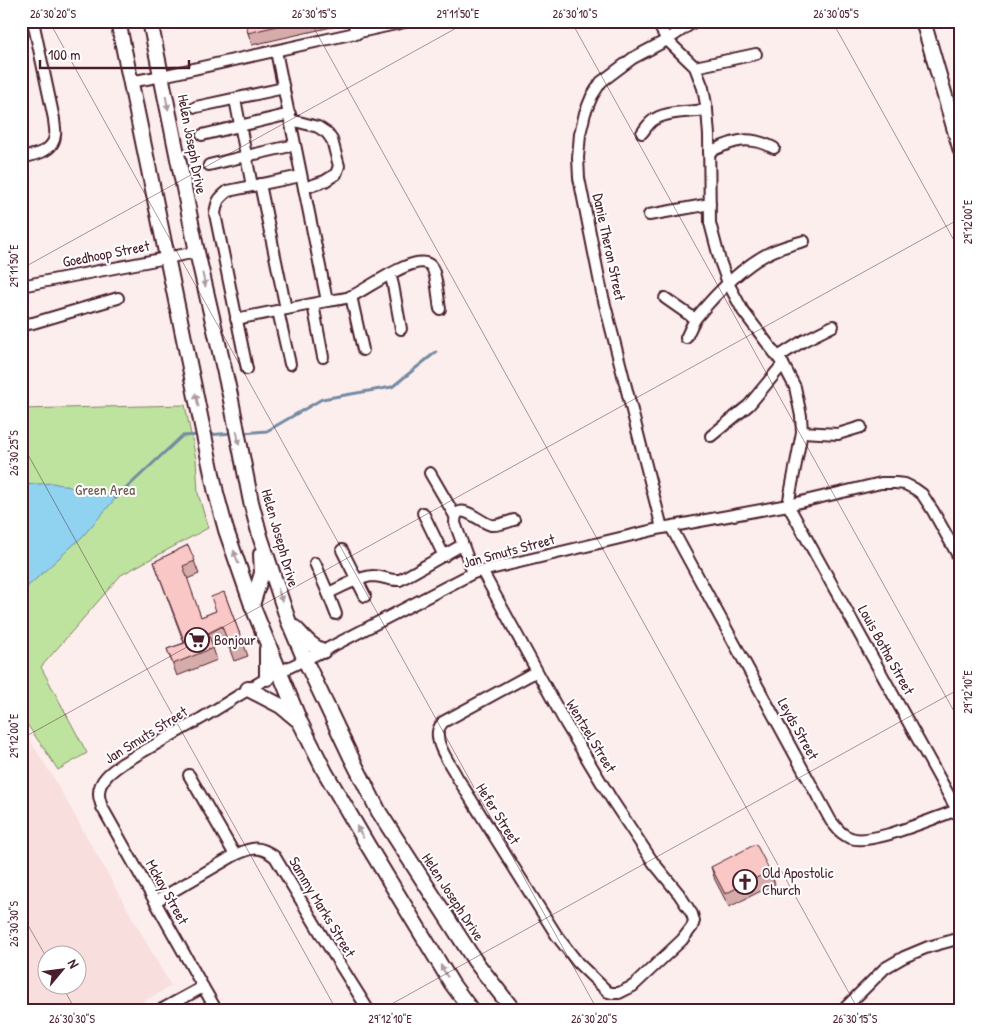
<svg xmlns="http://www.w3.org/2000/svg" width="982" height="1032" viewBox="0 0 982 1032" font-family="'Patrick Hand',sans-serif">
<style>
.built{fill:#f8dfde;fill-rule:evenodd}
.green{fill:#bde39e;stroke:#848164}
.water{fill:#8fd3f1;stroke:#738ba2}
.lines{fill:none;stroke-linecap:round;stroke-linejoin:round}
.stream{stroke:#738ba2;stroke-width:3}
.street-casing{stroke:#4a1f2b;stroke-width:14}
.secondary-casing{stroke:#4a1f2b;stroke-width:18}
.street{stroke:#fff;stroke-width:10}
.secondary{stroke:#fff;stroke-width:14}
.wall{fill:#d6acaa;stroke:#4a1f2b}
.building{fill:#f9c8c6;stroke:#4a1f2b}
.oneway{fill:#ae9aa0}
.ticks{fill:none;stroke:#4a1f2b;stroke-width:1;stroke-opacity:0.45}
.labels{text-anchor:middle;stroke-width:4;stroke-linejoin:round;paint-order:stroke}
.street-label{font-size:15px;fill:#4a1f2b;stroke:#fff}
.park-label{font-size:15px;fill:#6c5a4e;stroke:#fff}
.poi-label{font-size:15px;fill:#4a1f2b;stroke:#fff;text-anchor:start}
.neatline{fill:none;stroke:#4a1f2b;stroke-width:2}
.ticks-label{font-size:12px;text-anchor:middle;fill:#4a1f2b}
</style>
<rect width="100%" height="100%" fill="#fdeeee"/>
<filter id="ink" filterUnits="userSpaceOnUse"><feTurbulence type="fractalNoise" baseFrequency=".02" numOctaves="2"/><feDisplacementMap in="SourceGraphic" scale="10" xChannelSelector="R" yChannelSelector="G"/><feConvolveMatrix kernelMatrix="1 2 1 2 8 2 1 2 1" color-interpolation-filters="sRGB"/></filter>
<g filter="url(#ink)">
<path class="built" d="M21 726 52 775 171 986 127 1011H21ZM48 954H78V984H48Z"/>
<path class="green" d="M185 405 196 459 198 493 208 528 121 575 41 667 87 753 58 770 45 750 21 716V409Z"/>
<path class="water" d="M53 483 116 498 82 537 26 588H21V485Z"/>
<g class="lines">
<g class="stream">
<path d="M242 433 267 431 322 399 392 387 436 352"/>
<path d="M207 435 233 433"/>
<path d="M116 498 182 436 200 435"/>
</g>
<defs>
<g id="street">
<path d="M353 21 356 34"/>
<path d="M659 21 661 29 667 40 695 67 703 88 707 110 709 135 710 223 720 261 728 283 743 311 783 364 795 387 801 416 802 432 788 505 957 810"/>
<path d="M695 67 756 54"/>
<path d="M130 82 162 76 409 21"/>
<path d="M235 99 252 186"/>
<path d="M196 107 284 88"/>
<path d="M291 120 318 127 327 133 332 140 339 166 336 174 325 181 304 188"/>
<path d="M642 133C646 128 649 122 655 119 668 111 692 112 707 110"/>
<path d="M202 135 290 114"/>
<path d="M709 152C735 140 748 135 774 148"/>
<path d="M21 158C34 155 54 152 55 135 56 130 54 124 54 119L33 21"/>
<path d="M209 165 246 156 295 145"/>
<path d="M260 184 286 309"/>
<path d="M649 215 710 204"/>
<path d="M390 274 393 285 401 329"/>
<path d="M21 286 197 252"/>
<path d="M351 296 363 350"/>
<path d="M665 298 695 319"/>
<path d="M327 301C335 300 343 299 350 297 365 291 415 252 430 265 437 271 438 300 440 309"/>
<path d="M313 304 323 357"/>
<path d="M278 311 290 364"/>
<path d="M236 319 327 301 276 51"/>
<path d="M21 325 33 323 118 298"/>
<path d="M686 338C689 332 692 324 696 318 715 295 744 265 771 252 782 247 793 244 804 241"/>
<path d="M778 357 803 341 833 326"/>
<path d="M247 369 215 214C217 201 218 199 228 191L301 176"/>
<path d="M802 432 838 434 861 427"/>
<path d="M711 436 749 405 783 364"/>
<path d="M430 473 455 516"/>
<path d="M423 513 444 556"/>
<path d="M671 527 831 821C837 828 841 835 851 838 872 846 937 816 961 809"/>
<path d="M662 528 602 293 579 178 578 158 580 134 585 113 592 96 601 82 633 58 667 40 695 21"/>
<path d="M342 550 365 596"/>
<path d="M315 563 328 593C342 587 358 577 373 576 382 576 390 581 400 580L462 545"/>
<path d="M482 571 566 724 612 800 653 862 679 894 692 914 694 921 692 927 682 940 633 986 619 993H612L608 992 578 963 557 936 457 777C451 765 436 746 438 732 438 728 441 725 443 722L537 671"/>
<path d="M473 573 455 523C456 497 480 523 491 525 498 526 507 522 514 520"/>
<path d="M328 593 336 614"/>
<path d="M189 775 235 855"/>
<path d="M156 901 235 855C252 847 260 845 275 857L324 939 369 1011"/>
<path d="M159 1011 203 987"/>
<path d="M217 1011 203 987 102 807C101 803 99 799 99 795 98 780 113 770 123 763L202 718 267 678 323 651 473 573 662 528 788 505 881 483H895L905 484 915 489 922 494 933 511 961 561"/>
<path d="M842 1011 885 968 904 957 928 947 961 938"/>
</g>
<g id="secondary">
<path d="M118 21 216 493 226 530 252 605 300 722 325 772 367 844 452 984 472 1011"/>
<path d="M150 21 197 252 230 395 251 502 260 536 288 620 305 660 351 757 379 812 475 961 514 1011"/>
<path d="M923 21 961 151"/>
<path d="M252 605 262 573 261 554"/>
<path d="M295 628C304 637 311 647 323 651"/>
<path d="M267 678V649"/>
<path d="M248 689 281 706 298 720"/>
</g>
</defs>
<use href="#street" class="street-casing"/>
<use href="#secondary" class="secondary-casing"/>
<use href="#street" class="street"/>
<use href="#secondary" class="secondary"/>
</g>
<g class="wall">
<path d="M245 21H345V24L252 45 248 33Z"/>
<path d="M188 545 199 574 187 579 201 617 216 611 224 592 248 656 234 661 226 639 212 645 217 660 177 676 167 649 184 643 154 562Z"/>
<path d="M711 867 770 871 775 884 729 907 715 880Z"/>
</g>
<g class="building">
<path d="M245 21H298L248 33Z"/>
<path d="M188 545 195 561 183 566 201 617 216 611 211 597 224 592 243 643 230 648 222 626 208 633 213 648 173 664 167 649 185 643 154 562Z"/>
<path d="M756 844 770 871 725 894 711 867Z"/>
</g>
<defs><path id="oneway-solid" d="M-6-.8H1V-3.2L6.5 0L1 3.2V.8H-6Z" transform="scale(1.25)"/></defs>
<g class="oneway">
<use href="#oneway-solid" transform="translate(167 103) rotate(79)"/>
<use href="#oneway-solid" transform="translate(204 280) rotate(77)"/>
<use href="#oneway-solid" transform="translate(197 400) rotate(-102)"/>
<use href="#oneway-solid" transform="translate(238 438) rotate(79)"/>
<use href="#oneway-solid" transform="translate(236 557) rotate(-110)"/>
<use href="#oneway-solid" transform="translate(280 595) rotate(72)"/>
<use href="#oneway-solid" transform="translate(360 832) rotate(-120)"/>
<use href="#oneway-solid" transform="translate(444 971) rotate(-121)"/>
</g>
</g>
<path class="ticks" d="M49 21 598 1011M310 21 859 1011M571 21 961 724M832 21 961 253M21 269 469 21M21 442 337 1011M21 739 961 218M21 913 48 960M61 984 76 1011M379 1011 961 688"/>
<defs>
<symbol id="supermarket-ring" viewBox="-11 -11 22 22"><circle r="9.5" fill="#fff" stroke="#4a1f2b" stroke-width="1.5"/><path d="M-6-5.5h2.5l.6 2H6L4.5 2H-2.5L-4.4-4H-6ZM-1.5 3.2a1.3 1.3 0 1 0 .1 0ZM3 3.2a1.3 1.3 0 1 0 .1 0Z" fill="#4a1f2b"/></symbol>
<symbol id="church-ring" viewBox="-11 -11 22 22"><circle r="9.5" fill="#fff" stroke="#4a1f2b" stroke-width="1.5"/><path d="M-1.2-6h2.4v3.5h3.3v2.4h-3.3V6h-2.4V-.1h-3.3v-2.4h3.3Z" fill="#4a1f2b"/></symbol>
</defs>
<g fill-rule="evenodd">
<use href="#supermarket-ring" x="183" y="626" width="28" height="28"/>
<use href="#church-ring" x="731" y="868" width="28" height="28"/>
</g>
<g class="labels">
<g class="street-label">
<text transform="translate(192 144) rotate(79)" y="5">Helen Joseph Drive</text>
<text transform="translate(609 247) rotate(78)" y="5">Danie Theron Street</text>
<text transform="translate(106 254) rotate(-11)" y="5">Goedhoop Street</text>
<text transform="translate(280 538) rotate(74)" y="5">Helen Joseph Drive</text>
<text transform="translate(509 551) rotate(-15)" y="5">Jan Smuts Street</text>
<text transform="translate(886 650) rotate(61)" y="5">Louis Botha Street</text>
<text transform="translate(798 729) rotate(61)" y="5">Leyds Street</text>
<text transform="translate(146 735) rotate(-32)" y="5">Jan Smuts Street</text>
<text transform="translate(591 736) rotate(59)" y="5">Wentzel Street</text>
<text transform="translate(498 814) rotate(58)" y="5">Hefer Street</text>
<text transform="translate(167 892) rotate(61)" y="5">Mckay Street</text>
<text transform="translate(453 897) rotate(57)" y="5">Helen Joseph Drive</text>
<text transform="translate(322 907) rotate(59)" y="5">Sammy Marks Street</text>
</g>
<g class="park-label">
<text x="105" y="495">Green Area</text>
</g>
<g class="poi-label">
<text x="214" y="645">Bonjour</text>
<text x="762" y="878">Old Apostolic<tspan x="762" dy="17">Church</tspan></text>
</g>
</g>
<rect width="982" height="1032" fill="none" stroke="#fff" stroke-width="55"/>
<g transform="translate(62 970) rotate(61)"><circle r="24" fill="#ffffff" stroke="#b7a5aa"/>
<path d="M0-4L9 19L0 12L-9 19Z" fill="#4a1f2b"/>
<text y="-8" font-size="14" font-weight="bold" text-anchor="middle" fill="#4a1f2b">N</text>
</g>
<path d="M40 60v8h149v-8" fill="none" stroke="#4a1f2b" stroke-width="2.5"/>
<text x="48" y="60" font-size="15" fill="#4a1f2b" stroke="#ffffff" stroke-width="4" paint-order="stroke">100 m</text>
<rect x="28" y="28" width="926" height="976" class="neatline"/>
<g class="ticks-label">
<text x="53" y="18">26°30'20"S</text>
<text x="314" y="18">26°30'15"S</text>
<text x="458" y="18">29°11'50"E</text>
<text x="575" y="18">26°30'10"S</text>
<text x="836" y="18">26°30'05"S</text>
<text transform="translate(968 222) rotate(-90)" y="4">29°12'00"E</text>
<text transform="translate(14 266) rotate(-90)" y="4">29°11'50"E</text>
<text transform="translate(14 453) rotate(-90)" y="4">26°30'25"S</text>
<text transform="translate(968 692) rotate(-90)" y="4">29°12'10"E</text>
<text transform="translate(14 736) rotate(-90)" y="4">29°12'00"E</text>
<text transform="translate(14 924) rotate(-90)" y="4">26°30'30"S</text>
<text x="72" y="1023">26°30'30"S</text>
<text x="390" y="1023">29°12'10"E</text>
<text x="594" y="1023">26°30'20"S</text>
<text x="855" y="1023">26°30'15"S</text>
</g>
</svg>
